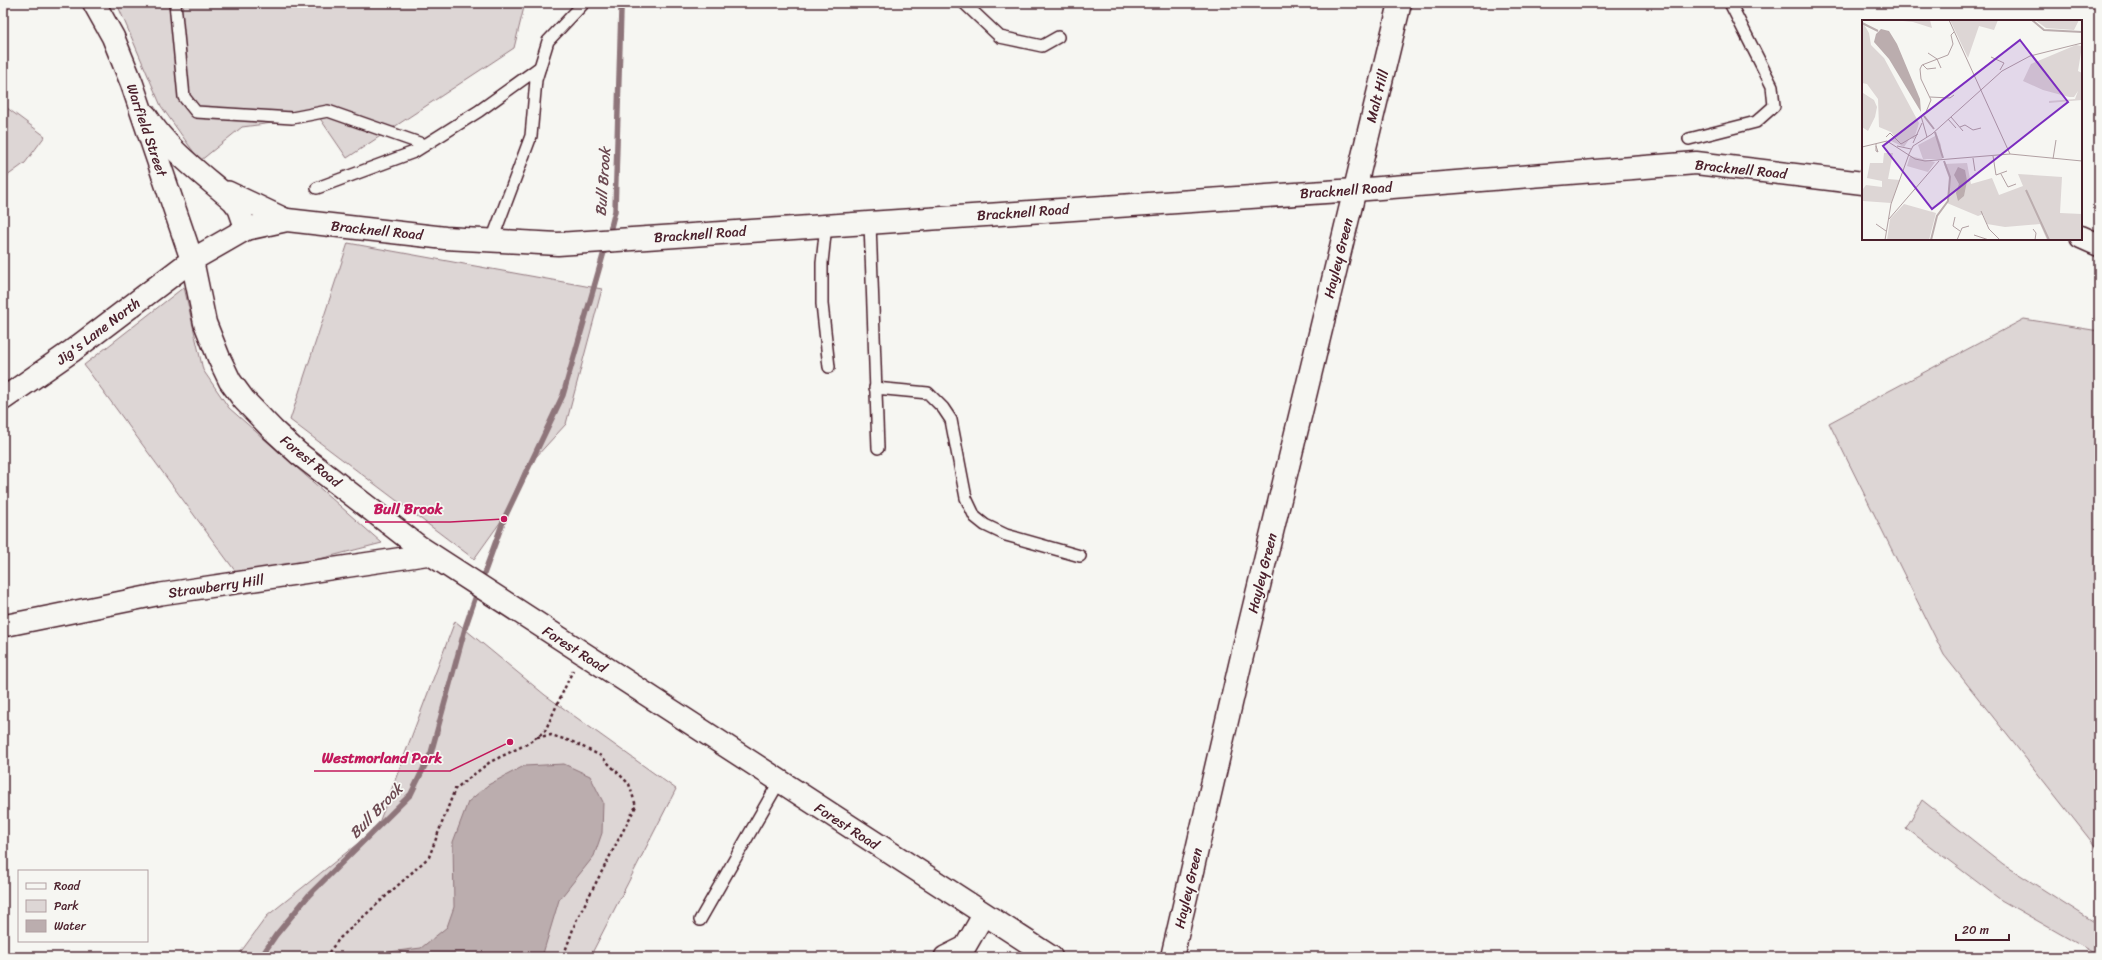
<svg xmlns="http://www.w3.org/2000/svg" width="2102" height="960" viewBox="0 0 2102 960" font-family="Sriracha,sans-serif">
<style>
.green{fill:#ddd6d5;stroke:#947a80}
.water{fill:#bbadae;stroke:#8e747a}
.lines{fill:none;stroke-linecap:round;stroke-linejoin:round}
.stream{stroke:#8e747a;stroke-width:5.5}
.service-casing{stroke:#4a1f2b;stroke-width:14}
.minor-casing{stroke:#4a1f2b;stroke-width:24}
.tertiary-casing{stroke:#4a1f2b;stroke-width:25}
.secondary-casing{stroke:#4a1f2b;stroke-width:25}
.path{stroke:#4a1f2b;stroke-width:2.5;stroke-dasharray:3 3;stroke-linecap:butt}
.service{stroke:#f6f6f2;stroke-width:11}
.minor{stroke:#f6f6f2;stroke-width:21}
.tertiary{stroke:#f6f6f2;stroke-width:22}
.secondary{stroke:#f6f6f2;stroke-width:22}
.labels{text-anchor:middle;stroke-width:3.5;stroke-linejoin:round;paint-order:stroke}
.street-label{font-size:14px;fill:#4a1f2b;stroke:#f6f6f2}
.water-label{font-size:15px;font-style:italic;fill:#6c4a52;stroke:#f6f6f2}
.inset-river{fill:none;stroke:#bbadae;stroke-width:2}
.inset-road{fill:none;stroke:#b1a0a2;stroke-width:1}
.view{fill:#7b2cbf;fill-opacity:0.15;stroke:#7b2cbf;stroke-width:2}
.inset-edge{fill:none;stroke:#4a1f2b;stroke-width:2}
.leader{fill:none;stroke:#c2185b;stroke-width:1.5}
.callout-dot{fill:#c2185b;stroke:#f6f6f2;stroke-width:1.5}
.callout-label{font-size:15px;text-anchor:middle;font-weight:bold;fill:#c2185b;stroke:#f6f6f2;stroke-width:3.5;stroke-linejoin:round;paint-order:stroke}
</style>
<rect width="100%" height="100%" fill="#f6f6f2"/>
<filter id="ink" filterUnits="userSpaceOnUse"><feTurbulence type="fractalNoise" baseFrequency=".025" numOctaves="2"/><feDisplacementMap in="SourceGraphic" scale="8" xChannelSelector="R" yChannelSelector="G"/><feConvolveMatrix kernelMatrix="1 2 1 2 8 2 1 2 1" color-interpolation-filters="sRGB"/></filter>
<g filter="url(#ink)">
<g class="green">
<path d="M154 3H525L514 48 347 158 319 117 242 127 200 161 161 106 118 6Z"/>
<path d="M3 105 45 136 25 163 3 179Z"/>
<path d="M348 243 602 289 566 424 524 470 504 517 474 559 290 420Z"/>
<path d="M184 287 203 370 229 408 382 543 241 579 84 365Z"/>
<path d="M2024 319 2099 331V851L1944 655 1829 423Z"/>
<path d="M455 621 545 695 676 789 590 957H237L267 916 377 828Z"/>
<path d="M1922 800 2003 864 2099 925V956L2001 900 1906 828Z"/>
</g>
<path class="water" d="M564 764 590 776 603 802 602 833 594 856 559 900 542 957H383L389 952 421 948 447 927 454 907 453 842 468 802 488 785 524 766Z"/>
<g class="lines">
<g class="stream">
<path d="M609 235 615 211 621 10"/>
<path d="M481 582 504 519 563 395 606 245"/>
<path d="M261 957 276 935 309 895 411 794 431 753 466 625 478 590"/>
</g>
<defs>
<g id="service">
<path d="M175 3 184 97 196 112 292 118 328 111 425 145"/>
<path d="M964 3 1000 37 1042 46 1058 37"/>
<path d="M1689 139 1756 122 1774 106 1772 86 1730 3"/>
<path d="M317 188 414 152 479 111 540 67"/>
<path d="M870 223 878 448"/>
<path d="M826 225 822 263V304L829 367"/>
<path d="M492 240 531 136 536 80 548 41 584 3"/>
<path d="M875 388 928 393 943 408 951 420 966 498 975 517 985 525 1006 535 1080 556"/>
<path d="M700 920 779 782"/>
</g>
<g id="minor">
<path d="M146 115C169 151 201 173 233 201L239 209 246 229"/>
<path d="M228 192 287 220"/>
<path d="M3 626 161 594 431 554"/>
<path d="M945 957 965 947 984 914"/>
</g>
<g id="tertiary">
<path d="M3 399 72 351 192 260"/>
<path d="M1172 957 1243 652 1400 3"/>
</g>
<g id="secondary">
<path d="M94 3 113 37 132 84 192 260 205 323 219 358 230 381 244 400 273 430 298 453 418 546 1051 957"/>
<path d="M2081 237 2099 245"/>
<path d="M192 260 246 229 287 220 445 238 558 244 1355 190 1696 163 1863 183"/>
</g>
</defs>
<use href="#service" class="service-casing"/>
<use href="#minor" class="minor-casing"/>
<use href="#tertiary" class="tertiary-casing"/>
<use href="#secondary" class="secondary-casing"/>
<g class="path">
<path d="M537 737 551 735 573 742 601 756 629 784 636 806 576 921 563 957"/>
<path d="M325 957 340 938 429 857 455 789 490 762 527 744 545 731 573 670"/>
</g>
<use href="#service" class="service"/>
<use href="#minor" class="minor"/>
<use href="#tertiary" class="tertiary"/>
<use href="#secondary" class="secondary"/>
</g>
</g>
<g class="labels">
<g class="street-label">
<text transform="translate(1377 96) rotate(-76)" y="5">Malt Hill</text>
<text transform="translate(147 130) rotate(71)" y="5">Warfield Street</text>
<text transform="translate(1741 169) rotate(6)" y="5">Bracknell Road</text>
<text transform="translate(1346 190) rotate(-4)" y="5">Bracknell Road</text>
<text transform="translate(1023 212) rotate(-4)" y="5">Bracknell Road</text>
<text transform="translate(377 230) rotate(6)" y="5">Bracknell Road</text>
<text transform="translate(700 234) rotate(-4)" y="5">Bracknell Road</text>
<text transform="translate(1338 258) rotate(-76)" y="5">Hayley Green</text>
<text transform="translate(98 331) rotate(-37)" y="5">Jig's Lane North</text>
<text transform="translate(311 461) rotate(39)" y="5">Forest Road</text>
<text transform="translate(1262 573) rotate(-76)" y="5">Hayley Green</text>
<text transform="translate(216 586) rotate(-8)" y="5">Strawberry Hill</text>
<text transform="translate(575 649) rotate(33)" y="5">Forest Road</text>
<text transform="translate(847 826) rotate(33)" y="5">Forest Road</text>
<text transform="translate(1188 888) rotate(-77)" y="5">Hayley Green</text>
</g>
<g class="water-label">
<text transform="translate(603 182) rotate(-86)" y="5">Bull Brook</text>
<text transform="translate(376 811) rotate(-46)" y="5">Bull Brook</text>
</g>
</g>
<g transform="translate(1862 20)">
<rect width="220" height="220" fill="#f6f6f2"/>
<path d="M31 0H68L70 8 51 2ZM88 0H136L132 10 117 6 106 38ZM173 0H217L212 10 184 8ZM0 1 7 13 9 25 22 38 57 103 52 119 48 118 42 127 29 121 33 117 29 112 17 107 16 79 5 64 0 63ZM214 25 220 26 216 51 220 53V80L187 83V81L213 79 216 71 212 77H207L181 70 161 61 169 44ZM0 66 1 73 12 80 15 87 13 97 6 111 0 107ZM75 115 79 125 80 139H61L56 125ZM22 133H31L26 159 38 160 29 183 1 181V169L4 165 20 167V161L5 158 8 143H21ZM48 136 73 142 66 152 45 146ZM105 143 109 164 130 158 137 175 161 166 156 154 200 157 198 193 220 194V220H185L178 204 143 207 125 204 121 194 116 196 85 183 88 161 82 144ZM42 184 74 193 67 220H25L28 199Z" fill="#ddd6d5"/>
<path d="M19 9 27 11 35 24 58 79 59 92 27 39 12 22 14 14ZM96 147 103 150 105 161 102 176 96 181 94 173 97 164 92 155Z" fill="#bbadae"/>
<path class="inset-river" d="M170 0 182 10 220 12M0 3 16 11M62 96 72 109M73 112 81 138M164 170 187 220M69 220 75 196 86 181 88 157 82 141"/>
<path class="inset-road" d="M87 0 148 134M66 33 75 39 79 48M129 37 142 43 138 50M61 45 65 49 74 48M68 77 88 78 92 75M89 97 101 111M86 99 94 108M98 107 103 105 111 110 119 108M24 117 28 113 39 124 56 114M65 117 59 96 64 92 69 80 59 59 58 49 60 45 86 35 91 24 89 15 92 12M51 123 60 103M14 124V131L16 132 14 126M35 126 49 129M0 127 25 121 53 139 63 141 148 134 220 141M47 134 51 126 70 114 140 51 168 36 220 23M131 136 134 155 145 151M111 138 113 151M191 139 194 120M139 154 146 167 154 164M119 191 127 209 138 220M93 197 91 206 98 211M27 199 77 141M14 204 24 211M171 209 174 213 173 220M112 215 127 220M23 220 29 184 47 134M95 220 100 208 107 206"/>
<path class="view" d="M158 20 206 82 70 189 21 126Z"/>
<rect width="220" height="220" class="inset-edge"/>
</g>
<path class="leader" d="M504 519L450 522H365M510 742L450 771H314"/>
<g class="callout-dot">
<circle cx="504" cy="519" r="4"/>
<circle cx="510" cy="742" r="4"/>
</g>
<g class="callout-label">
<text x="408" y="514">Bull Brook</text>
<text x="382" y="763">Westmorland Park</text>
</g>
<rect width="2102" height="960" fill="none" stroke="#f6f6f2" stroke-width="16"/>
<rect x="8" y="8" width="2086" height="944" fill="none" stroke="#4a1f2b" stroke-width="1.5" filter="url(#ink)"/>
<rect x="18" y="870" width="130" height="72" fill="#f6f6f2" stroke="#b1a0a2"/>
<rect x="26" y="883" width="20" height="6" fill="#f6f6f2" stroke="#b1a0a2"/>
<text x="54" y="890" font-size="12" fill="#4a1f2b">Road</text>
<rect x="26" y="900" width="20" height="12" fill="#ddd6d5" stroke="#b1a0a2"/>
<text x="54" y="910" font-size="12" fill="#4a1f2b">Park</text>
<rect x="26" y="920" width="20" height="12" fill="#bbadae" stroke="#b1a0a2"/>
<text x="54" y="930" font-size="12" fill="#4a1f2b">Water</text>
<path d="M1956 934v6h53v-6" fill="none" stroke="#4a1f2b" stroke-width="2"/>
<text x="1962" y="934" font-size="12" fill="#4a1f2b" stroke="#f6f6f2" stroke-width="3" paint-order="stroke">20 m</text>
</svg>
